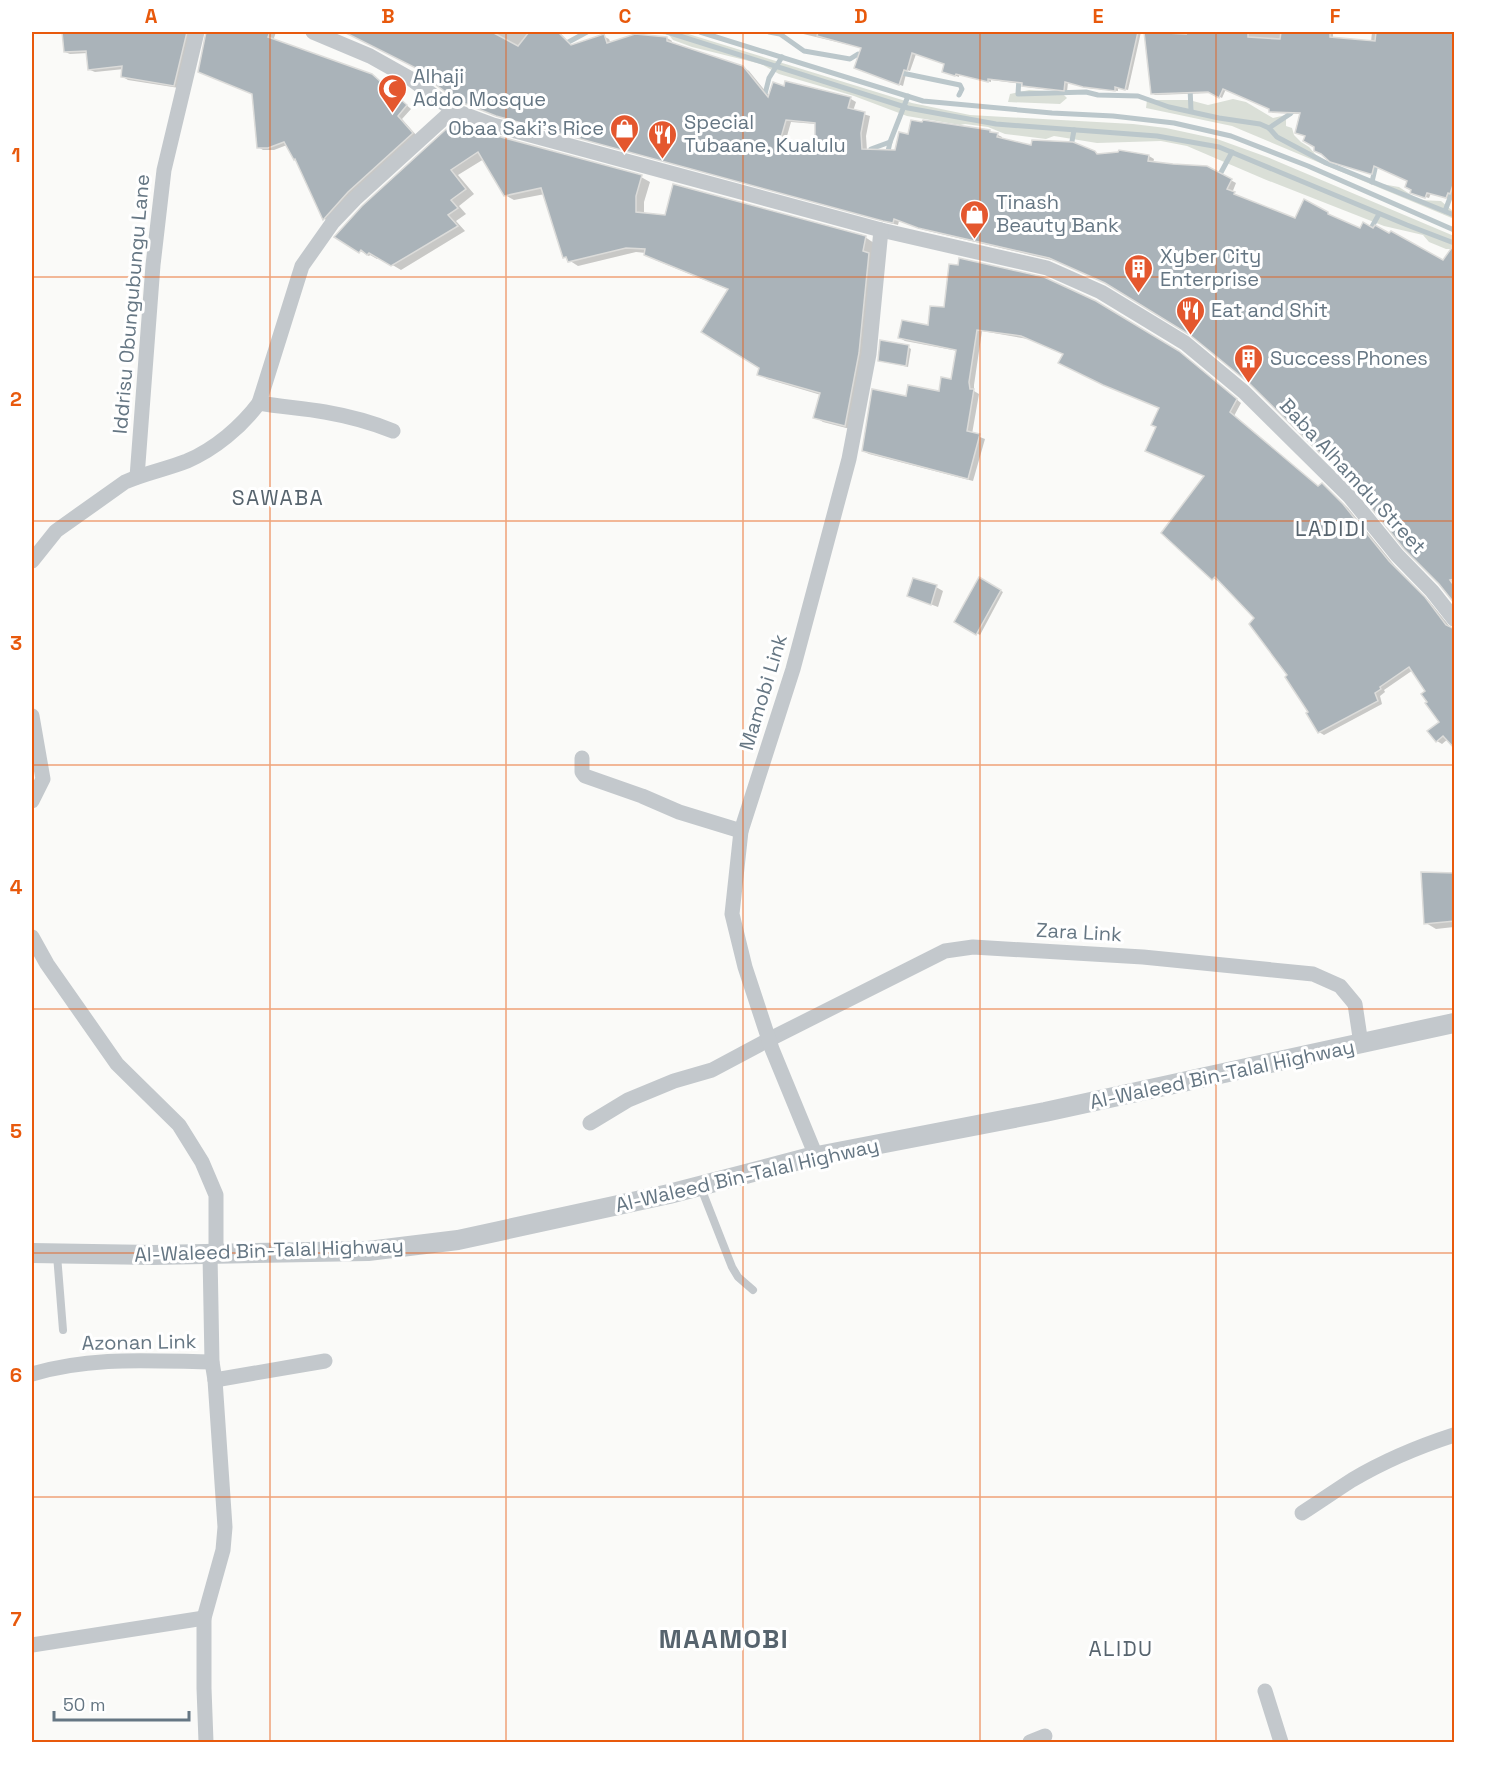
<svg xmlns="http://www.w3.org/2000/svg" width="1486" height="1774" viewBox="0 0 1486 1774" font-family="'Space Grotesk',sans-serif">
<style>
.green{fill:#dadfd7}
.shadow{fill:#0003;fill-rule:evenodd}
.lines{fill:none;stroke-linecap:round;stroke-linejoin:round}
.stream{stroke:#bbc7cb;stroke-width:5}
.building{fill:#aab3b9;stroke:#dcdcda;stroke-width:1.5;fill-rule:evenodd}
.service{stroke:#c3c8cc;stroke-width:8}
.minor{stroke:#c3c8cc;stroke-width:15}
.tertiary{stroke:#c3c8cc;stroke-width:20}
.grid{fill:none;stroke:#e8590c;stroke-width:1.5;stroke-opacity:0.55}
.labels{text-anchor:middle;stroke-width:6;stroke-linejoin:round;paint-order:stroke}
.poi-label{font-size:20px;fill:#657683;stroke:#fff;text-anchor:start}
.street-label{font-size:20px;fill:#657683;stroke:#fff}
.neighbourhood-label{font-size:21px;letter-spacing:1.5px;fill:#57646e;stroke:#fff}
.district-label{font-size:26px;font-weight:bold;letter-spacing:1.5px;fill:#57646e;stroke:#fff}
.neatline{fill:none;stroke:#e8590c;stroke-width:2}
.grid-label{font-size:20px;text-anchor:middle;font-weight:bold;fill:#e8590c}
</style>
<rect width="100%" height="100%" fill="#fafaf8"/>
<g class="green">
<path d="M648 32H682L912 103 970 115 1133 124 1166 128 1217 139 1267 157 1454 236V249H1446L1429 242 1423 235 1384 226 1264 179 1187 146 1161 141 1097 143 1054 136 1046 139 1005 134 988 127 965 124 960 125 907 116 854 96 779 74 761 64 692 47 673 40 669 35Z"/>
<path d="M1029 90 1061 92 1067 98 1060 104 1008 102 1010 94Z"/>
<path d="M1233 99 1246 102 1273 118 1286 115V126L1292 128 1294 135 1301 142 1309 147 1316 155 1327 162 1376 183 1399 187 1419 200 1441 201 1454 212V219L1232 126 1146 108 1147 100H1189L1208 105Z"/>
</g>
<g class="shadow">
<path d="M63 32H193L179 88 128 80 123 77 124 69 95 72 90 70 88 53 70 54 65 52Z"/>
<path d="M207 32H276L273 41 372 75 411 109 402 119 417 136 329 221 324 219 298 161 295 159 287 145 274 150H263L258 147 254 94Z"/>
<path d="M347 32H559L573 46 603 36 609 39 611 44 667 38 672 41 671 44 743 67 749 71 770 97 851 99 856 102 853 111 870 116 866 136 867 151 896 152 909 136 990 131 1002 137V140L1033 147 1094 152 1100 155 1120 153V151L1149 156 1154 159 1153 163 1207 167 1236 183 1232 193 1296 220 1304 201 1333 216 1332 218 1443 262 1454 254V602L1358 489 1252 384 1191 334 1111 285 1056 261 924 230 899 221 898 225 890 223 503 118 465 104 419 69ZM791 122 816 124V151L783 150Z"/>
<path d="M795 32H1141L1128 90 1118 88V91L1087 88 1068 82 1067 92 1026 87 1023 84 991 80V82L959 75V77L947 73 946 64 916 54 910 71 907 70 903 86 858 69 862 48Z"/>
<path d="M1146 32H1333V39L1371 42 1372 32H1454V189L1449 199 1431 193 1429 198 1415 194 1409 181 1377 166 1374 175 1335 163 1306 136 1302 114 1273 113 1270 111V108L1226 89 1222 98 1212 93 1155 95 1152 93Z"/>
<path d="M490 136 641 177 650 182 644 202V214L865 237 874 243 854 430 823 422 815 417 821 395 767 379 759 374 761 367 729 290 655 260 646 255V253L636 252 578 266 564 257 545 194 514 200 505 195 484 159 458 175 474 194 459 206 466 214 456 221 465 231 401 270 379 257 377 259 370 255 369 256 336 237Z"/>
<path d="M932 307 1185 356 1241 403 1234 416 1319 488 1322 485 1327 488 1348 508 1395 566 1430 602 1451 628 1448 739 1442 744 1437 741 1441 723 1427 692 1413 670 1384 690 1385 692 1380 696 1382 704 1324 735 1319 732 1310 712 1256 618 1220 580 1218 581 1213 578 1206 476 1158 427 1160 408 1065 354 1028 339 982 331 974 385V391L979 394 972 434 985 439 973 481 869 454 863 451 907 398 940 393 952 380 958 351 905 341 900 338 929 327Z"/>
<path d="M908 347 911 349 908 367 879 360Z"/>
<path d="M980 579 1003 592 980 635 956 622Z"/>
<path d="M936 587 943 591 938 607 909 596Z"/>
<path d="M1454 875V927L1436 929 1426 923Z"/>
</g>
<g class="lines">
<g class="stream">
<path d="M667 32 908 108 996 124 1157 136 1219 147 1407 225 1454 243"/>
<path d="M700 32 923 101 1052 113 1113 116 1174 123 1231 136 1308 166 1454 230"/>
<path d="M769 32 780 34 804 51 850 59 858 54 864 57"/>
<path d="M563 45 587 32"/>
<path d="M897 72 960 85 962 89 959 95"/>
<path d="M1019 78 1018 94 1086 92 1098 95 1138 96 1169 107 1219 118 1260 124 1269 128 1277 137 1326 163 1454 215"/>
<path d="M1190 87 1191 111"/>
<path d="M764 98 769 78 782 57"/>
<path d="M1269 128 1290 114 1296 107"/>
<path d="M1071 147 1074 130"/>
<path d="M871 149 890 142"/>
<path d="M887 156 890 142 908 96"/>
<path d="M1218 178 1232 152"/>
<path d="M1372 182 1377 160"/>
<path d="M1445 211 1454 187"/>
<path d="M1369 232 1379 214"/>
</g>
</g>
<g class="building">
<path d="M62 32H187L174 86 121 77 122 66 88 70 86 51 64 52Z"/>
<path d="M206 32H270L268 37 372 74 407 105 398 116 413 133 348 192 323 220 295 159 294 160 284 142 268 148H257L252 94 198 72Z"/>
<path d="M344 32H492L518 46 529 32H558L571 45 604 34 607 43 635 34 667 37V41L743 66 768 97 773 82 784 86 785 81 851 97 848 108 865 112 861 133 862 149 895 150 899 132 908 134 911 120 922 122 923 120 990 130V132L998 133 997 137 1031 145 1032 140 1073 142 1095 151 1097 154 1118 152 1119 150 1149 155 1148 161 1173 164 1207 166 1232 179 1227 189 1235 192 1234 194 1295 218 1304 199 1328 212V214L1360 228 1363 222 1373 228 1375 225 1389 233 1391 231 1443 260 1455 243V579L1450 580 1455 587V604L1439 584 1404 549 1357 490 1250 384 1190 335 1105 283 1049 258 918 228 894 219 893 223 883 221 496 116 458 101 417 71 418 69ZM786 120 815 123V150L778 148Z"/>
<path d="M818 32H1138L1125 90 1115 87V91L1083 87 1065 82 1064 91 1022 86V83L988 79V82L956 74 955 76 942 72 944 64 912 53 907 71 904 70 899 85 854 68 861 48 817 36Z"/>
<path d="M1144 32 1186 34 1185 32H1235L1248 33V37L1280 39 1281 32H1330V37L1375 41 1376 32H1455V179L1450 194 1448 193 1446 198 1427 193 1425 198 1410 193 1411 190 1405 187 1407 181 1374 166 1372 174H1370L1330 162 1321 154 1314 151V147L1303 141 1305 136 1295 133 1300 113 1269 112V109L1223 89 1219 98 1208 92 1151 94Z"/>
<path d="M455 121 490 134 642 175 636 196V212L665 215 673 184 866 236 863 251 869 253 859 353 845 426 813 418 820 393 757 375 759 368 701 332 728 289 644 255 645 249 626 248 568 262 566 257 563 258 541 188 504 196 478 152 451 170 466 189 451 200 458 208 448 215 458 226 391 266 369 253 367 255 361 250 359 253 334 237 362 206Z"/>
<path d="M959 258 1044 277 1096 301 1179 351 1237 399 1230 412 1318 486 1322 483 1343 504 1389 561 1425 597 1446 625 1455 629V749L1443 736 1436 742 1427 731 1439 722 1425 703 1427 702 1421 694 1425 691 1409 667 1380 687 1381 689 1375 693 1378 701 1318 733 1306 713 1308 712 1285 677 1287 675 1249 624 1254 618 1215 577 1212 580 1161 533 1204 476 1145 451 1156 427 1151 425 1159 408 1103 385 1058 363 1063 354 1021 336 977 330 969 382 970 389H974L967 431 980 434 968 479 862 451 872 389 906 396 908 385 939 391 941 377 951 379 956 350 898 338 902 320 928 325 930 306 944 307 949 264 958 265Z"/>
<path d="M880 340 909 345 906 366 878 361Z"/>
<path d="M979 577 1001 590 976 635 954 622Z"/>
<path d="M913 578 937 585 931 605 907 596Z"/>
<path d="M1421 872 1455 873V921L1424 924Z"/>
</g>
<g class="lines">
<g class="service">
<path d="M701 1188 732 1267 738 1277 753 1290"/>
<path d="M57 1255 63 1330"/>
</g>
<g class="minor">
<path d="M313 32 370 56 411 79 453 110 493 125 881 230 1047 268 1101 292 1185 343 1244 392 1350 497 1397 555 1432 591 1454 619"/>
<path d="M259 403C281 407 303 408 325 412 348 416 371 422 393 431"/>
<path d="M137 477 153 265 164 170 197 32"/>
<path d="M32 561 56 531 125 482C145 473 167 469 187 461 215 449 241 427 259 403L302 266 333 222 355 199 453 110"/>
<path d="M32 716 43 779 32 801"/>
<path d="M582 758V772L585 776 642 796 679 812 741 831"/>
<path d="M32 937 47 964 117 1064 179 1125 202 1162 216 1195V1255"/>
<path d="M590 1123 628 1100 674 1081 712 1070 770 1039 945 951 973 947 1143 957 1313 974 1340 986 1355 1004 1361 1044"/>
<path d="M816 1156 772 1049 745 967 732 914 741 831 793 669 849 459 869 354 881 230"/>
<path d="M32 1374C92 1356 150 1361 212 1362"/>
<path d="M215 1380 325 1361"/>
<path d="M1302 1513C1319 1502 1335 1491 1352 1480 1384 1461 1420 1446 1454 1435"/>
<path d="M32 1645 204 1618"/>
<path d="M1265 1691 1281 1742"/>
<path d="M206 1742 204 1688V1618L223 1550 225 1527 215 1380 212 1362 210 1254"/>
<path d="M1030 1742 1045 1736"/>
</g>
<path class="tertiary" d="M32 1253 153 1255 368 1251 458 1240 669 1194 807 1158 1045 1112 1454 1023"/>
</g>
<path class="grid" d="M270 32V1742M506 32V1742M743 32V1742M980 32V1742M1216 32V1742M32 277H1454M32 521H1454M32 765H1454M32 1009H1454M32 1253H1454M32 1497H1454"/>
<defs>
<symbol id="mosque-pin" viewBox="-11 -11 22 30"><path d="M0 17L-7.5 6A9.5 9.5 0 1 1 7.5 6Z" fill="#e4572e" stroke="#fff"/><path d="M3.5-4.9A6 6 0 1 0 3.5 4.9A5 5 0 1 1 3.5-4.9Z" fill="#fff"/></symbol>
<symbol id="shop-pin" viewBox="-11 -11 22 30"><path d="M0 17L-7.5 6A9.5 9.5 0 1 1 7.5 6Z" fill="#e4572e" stroke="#fff"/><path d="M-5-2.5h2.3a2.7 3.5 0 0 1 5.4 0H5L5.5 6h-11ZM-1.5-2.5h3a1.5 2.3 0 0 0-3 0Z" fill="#fff"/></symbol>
<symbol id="restaurant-pin" viewBox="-11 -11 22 30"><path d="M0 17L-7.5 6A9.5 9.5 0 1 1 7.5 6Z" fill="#e4572e" stroke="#fff"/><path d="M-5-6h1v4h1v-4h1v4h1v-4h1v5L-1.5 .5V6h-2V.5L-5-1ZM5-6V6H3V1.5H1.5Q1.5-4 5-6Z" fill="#fff"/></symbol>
<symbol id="building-pin" viewBox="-11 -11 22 30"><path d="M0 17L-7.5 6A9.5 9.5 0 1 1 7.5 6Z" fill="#e4572e" stroke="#fff"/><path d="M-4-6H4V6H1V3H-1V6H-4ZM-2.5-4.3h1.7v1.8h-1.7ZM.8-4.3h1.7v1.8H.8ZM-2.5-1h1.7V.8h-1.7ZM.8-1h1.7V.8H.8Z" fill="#fff"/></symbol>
</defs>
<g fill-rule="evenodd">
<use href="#mosque-pin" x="376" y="72" width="33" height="45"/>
<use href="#shop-pin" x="608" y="112" width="33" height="45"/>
<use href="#restaurant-pin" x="646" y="118" width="33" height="45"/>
<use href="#shop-pin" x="958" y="198" width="33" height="45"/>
<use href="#building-pin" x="1122" y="252" width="33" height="45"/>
<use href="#restaurant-pin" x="1174" y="294" width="33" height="45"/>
<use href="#building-pin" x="1232" y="342" width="33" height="45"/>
</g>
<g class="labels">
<g class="poi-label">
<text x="413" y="83">Alhaji<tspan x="413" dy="23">Addo Mosque</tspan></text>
<text x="684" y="129">Special<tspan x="684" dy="23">Tubaane, Kualulu</tspan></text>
<text x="604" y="135" text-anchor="end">Obaa Saki's Rice</text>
<text x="996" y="209">Tinash<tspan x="996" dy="23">Beauty Bank</tspan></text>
<text x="1160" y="263">Xyber City<tspan x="1160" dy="23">Enterprise</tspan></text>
<text x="1211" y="317">Eat and Shit</text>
<text x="1270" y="365">Success Phones</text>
</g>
<g class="street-label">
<text transform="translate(131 304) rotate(-85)" y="7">Iddrisu Obungubungu Lane</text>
<text transform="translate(1353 476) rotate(47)" y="7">Baba Alhamdu Street</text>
<text transform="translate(763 692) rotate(-73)" y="7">Mamobi Link</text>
<text transform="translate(1079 932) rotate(3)" y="7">Zara Link</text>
<text transform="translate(1222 1074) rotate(-12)" y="7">Al-Waleed Bin-Talal Highway</text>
<text transform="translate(747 1175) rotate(-13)" y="7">Al-Waleed Bin-Talal Highway</text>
<text transform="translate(269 1250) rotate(-2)" y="7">Al-Waleed Bin-Talal Highway</text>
<text transform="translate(139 1342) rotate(-1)" y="7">Azonan Link</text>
</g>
<g class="neighbourhood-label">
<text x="278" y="505">SAWABA</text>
<text x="1331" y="536">LADIDI</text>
<text x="1121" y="1656">ALIDU</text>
</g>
<g class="district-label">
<text x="724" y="1648">MAAMOBI</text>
</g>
</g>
<rect width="1486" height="1774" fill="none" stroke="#ffffff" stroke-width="66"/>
<path d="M54 1711v9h135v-9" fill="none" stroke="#657683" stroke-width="3"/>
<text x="63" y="1711" font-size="18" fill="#657683" stroke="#ffffff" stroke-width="4.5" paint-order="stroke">50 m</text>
<rect x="33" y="33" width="1420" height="1708" class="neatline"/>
<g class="grid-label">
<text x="151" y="23">A</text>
<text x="388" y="23">B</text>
<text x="625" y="23">C</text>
<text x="861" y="23">D</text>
<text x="1098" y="23">E</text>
<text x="1335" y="23">F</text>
<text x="16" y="162">1</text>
<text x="16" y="406">2</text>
<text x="16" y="650">3</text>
<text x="16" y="894">4</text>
<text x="16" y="1138">5</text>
<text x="16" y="1382">6</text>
<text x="16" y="1626">7</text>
</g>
</svg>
